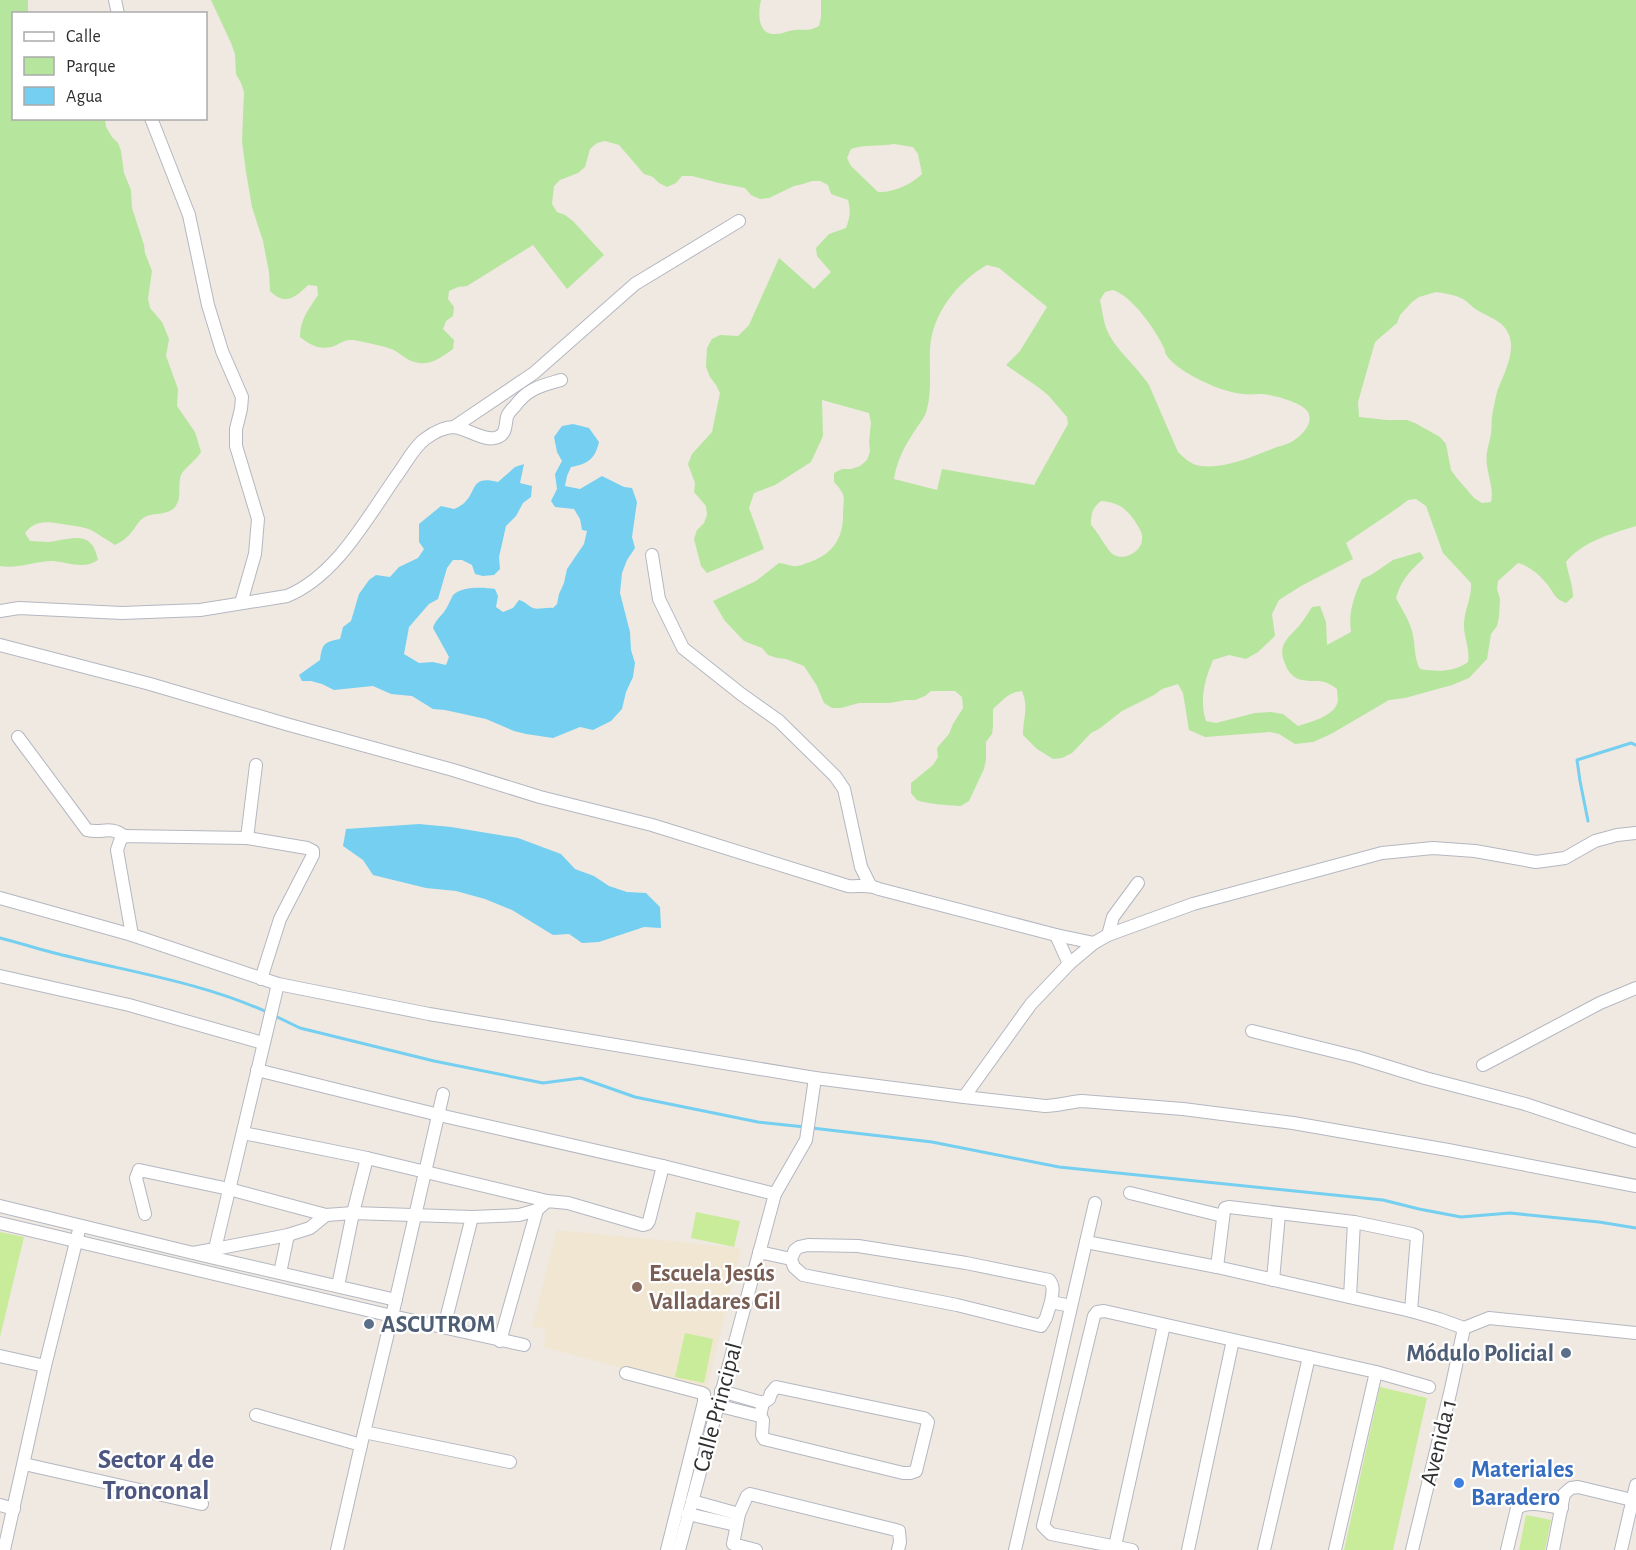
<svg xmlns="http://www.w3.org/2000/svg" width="1636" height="1550" viewBox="0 0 1636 1550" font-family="'Alegreya Sans',sans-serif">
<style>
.education{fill:#f0e6d1}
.green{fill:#b6e59e;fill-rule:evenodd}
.pitch{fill:#c9ec9a}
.water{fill:#75cff0}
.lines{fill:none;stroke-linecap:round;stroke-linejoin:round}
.stream{stroke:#75cff0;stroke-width:3}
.street-casing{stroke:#b4b7c1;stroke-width:14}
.street{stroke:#fff;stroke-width:12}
.education-dot{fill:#8d6e63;stroke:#fff;stroke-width:2}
.service-dot{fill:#5c6f8a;stroke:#fff;stroke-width:2}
.shop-dot{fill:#3f7fe0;stroke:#fff;stroke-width:2}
.labels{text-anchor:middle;stroke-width:4.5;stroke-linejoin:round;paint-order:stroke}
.education-label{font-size:24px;font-weight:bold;fill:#785e54;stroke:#fff;text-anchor:start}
.service-label{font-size:24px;font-weight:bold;fill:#4e5e75;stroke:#fff;text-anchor:start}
.street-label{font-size:24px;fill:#2e2e2e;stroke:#fff}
.shop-label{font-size:24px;font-weight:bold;fill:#366cbe;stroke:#fff;text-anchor:start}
.quarter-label{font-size:27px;font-weight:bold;fill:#4d5680;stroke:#fff}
</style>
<rect width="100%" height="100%" fill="#efe9e1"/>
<path class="education" d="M557 1230 741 1248 706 1391 544 1347 546 1329 532 1326Z"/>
<g class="green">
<path d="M0 0H28V12L36 13 14 14V118L105 119 106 127 112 137 118 143 121 151 124 173 131 190 132 208 144 245 145 253 152 271 148 299 150 308 162 322 169 339 166 356 178 389 177 406 195 432 201 452C196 460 187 466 182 473 176 485 184 500 173 509 164 516 150 512 142 519 140 520 137 525 136 526 130 535 125 540 115 545 107 540 98 534 91 530 84 527 75 526 68 525 51 522 36 518 25 533L30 541C36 541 43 542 49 542 72 539 92 529 98 560 83 570 69 562 52 561 35 561 19 569 0 566Z"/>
<path d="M211 0H761C758 13 757 35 776 34 783 34 789 30 795 30 807 29 807 32 819 26L821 17V0H1636V526C1611 534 1583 541 1566 562 1568 574 1573 585 1573 597L1566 603C1553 598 1555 593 1546 583 1539 574 1529 566 1518 563L1498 581 1497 589 1500 599 1499 617 1497 626 1491 634 1487 659 1469 678 1452 685 1405 698 1389 700 1331 734 1313 742 1295 744 1279 734 1270 732 1205 737 1189 730 1183 693 1178 684 1162 689 1154 695 1122 711 1099 729 1091 733 1072 753 1062 758 1053 759 1037 749 1023 735C1023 718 1029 708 1022 691 1009 692 1003 700 993 709V726L992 734 986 742V760L984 769 969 801 961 806C954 806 921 803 917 800 916 799 912 794 911 793V783L933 765 938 757 937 748 949 734 953 724 963 708 962 697 955 691H931L925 696 915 700H906L889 703H859L841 708H832L824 703 817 686 804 666 786 659 777 658 768 655 762 648 744 641 725 621 713 601 756 581 779 563C784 563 792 567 797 566 801 566 806 563 810 562 832 554 843 539 843 516 843 498 848 497 834 482V473L842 469H851L860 466 867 460 870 451 869 442 871 423 869 413 822 400 823 436 811 462 775 485 754 493 749 508 764 549 707 573 701 566 694 539 697 530 704 523 707 515 706 506 694 492 695 483 688 464 692 454 712 432 720 393 716 385 710 377 706 367 707 348 712 339 720 335 738 336 749 325 779 258 814 289 831 272 817 256 816 248 829 234 846 228C850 217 851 211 848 200L831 194 828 185 820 181H812L803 184 794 186 769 198 760 199 751 195 745 188 719 183 692 176H682L676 183 667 187 659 183 653 177 644 174 619 145 605 141 597 143 590 149 585 167 578 173 560 180 554 186 552 204 557 212 565 215 573 221 604 255 567 289 533 245 467 286 458 287 449 291 448 299 454 307 453 316 446 321 443 329 454 340 453 349C443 356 432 365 419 363 409 362 402 355 394 350 388 347 360 341 353 340 343 339 339 345 331 347 320 350 308 344 300 337 300 319 309 309 318 295L317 286 308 285C295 298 285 306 270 291L269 272 263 241 252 207 246 172 242 141 244 92 241 83 236 74 235 54 231 43ZM894 144 913 147 918 154 922 174C912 184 893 193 878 192L851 166 847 158 851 149C864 144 880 147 894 144ZM987 265 999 268 1047 307 1020 351 1006 365 1038 387 1048 395 1067 417 1068 424 1034 485 942 469 937 490 894 479C897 460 905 445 916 429 920 422 925 418 927 409 932 390 929 369 930 349 932 314 957 282 987 265ZM1113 290C1133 297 1155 329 1164 348 1165 350 1165 354 1167 356 1173 365 1187 373 1196 378 1210 385 1228 393 1243 394 1249 395 1256 394 1262 394 1273 395 1302 402 1308 412 1314 424 1302 435 1293 441 1287 445 1278 446 1272 449 1251 457 1224 469 1201 466 1192 465 1185 459 1178 452L1149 385C1136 365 1115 350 1106 328 1103 319 1102 309 1100 300L1105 292ZM1436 292C1445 293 1455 295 1463 299 1468 302 1472 307 1477 310 1487 316 1502 321 1507 331 1517 347 1506 370 1500 384 1496 392 1495 403 1493 411 1491 419 1492 427 1491 434 1490 440 1488 446 1487 452 1484 470 1495 486 1491 502L1482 503 1474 498 1456 477 1451 470 1446 444 1440 437 1415 423 1407 420H1387L1359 417 1358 402 1375 342 1397 323 1400 315 1412 302 1419 297ZM1416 499 1426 506 1443 553 1471 583C1472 599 1463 612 1464 628 1465 640 1470 650 1468 662 1455 672 1436 672 1420 669 1413 657 1416 641 1411 628 1408 618 1401 608 1396 598 1401 580 1410 571 1424 558L1420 552 1393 560 1371 575 1362 579C1354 596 1348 613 1351 632L1327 645 1326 622 1320 606 1312 607C1308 613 1304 620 1299 626 1284 642 1276 647 1288 670 1291 675 1296 679 1302 680 1319 683 1321 677 1337 689 1337 694 1339 700 1337 704 1332 717 1310 722 1298 726L1283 714 1271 712 1255 713 1216 723 1206 721C1199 700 1205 679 1213 660L1229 655 1246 659 1258 652 1275 636 1272 614 1279 600 1301 586 1353 559 1346 543 1399 507 1408 500ZM1101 501C1120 502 1128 510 1138 526 1140 530 1143 534 1142 539 1142 551 1125 561 1114 555 1108 552 1099 533 1091 525 1091 514 1092 508 1101 501Z"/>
</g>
<g class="pitch">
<path d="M696 1212 740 1221 734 1247 691 1238Z"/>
<path d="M0 1232 24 1237 0 1337Z"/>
<path d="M685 1333 713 1339 704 1383 675 1377Z"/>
<path d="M1380 1387 1427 1398 1393 1550H1344Z"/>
<path d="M1526 1515 1551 1520 1545 1550H1519Z"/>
</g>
<g class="water">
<path d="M573 424 589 428 599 442C595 459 588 464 571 467L567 476 565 486 580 489 602 476 624 487 632 488 637 502 632 537 635 548 627 560 622 573 620 593 630 632 631 650 635 663 633 677 626 692 622 709 611 721 593 730 580 727 553 738 526 734 514 731 486 719 445 710 433 709 412 696 391 694 373 686 334 690 322 684 311 681H302L299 675 320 660C322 644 324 642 340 639L343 627 351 621 359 594 369 580 376 575 390 577 399 567 418 558 424 549 419 542V524L441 506 454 509C457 508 460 506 463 504 478 492 469 475 498 482L515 467 524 464 520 483 532 486 531 497 523 503 516 516 506 526 499 557 500 569 494 575 483 576 475 574 472 565 462 560H453L447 568 438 599 429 604 409 627 404 654 419 663 433 662 446 665 449 657 433 628C435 621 439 618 444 612 447 608 451 599 453 595 462 586 484 587 495 589L498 596 496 607 503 612 513 608 519 600C526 602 527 605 533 608 538 610 546 607 553 608L557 604 559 594 564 583 567 569 584 544 587 531 582 530 580 519 574 509 555 507 551 501 557 489 555 474 562 461 557 452 554 437 562 426Z"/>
<path d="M419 824 451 827 518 838 561 854 575 869 594 876 609 886 627 892 646 893 660 907 661 928 644 927 599 942 582 943 569 934 553 935 512 910 485 899 456 891 426 888 373 875 363 860 343 846 346 829Z"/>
</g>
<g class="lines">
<g class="stream">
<path d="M1588 821 1580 781 1577 760 1631 743 1636 745"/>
<path d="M0 938C24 944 47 952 71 957 137 973 206 984 269 1013"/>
<path d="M275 1016 300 1028 434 1061 543 1083 581 1078 635 1097 758 1122 805 1127"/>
<path d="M812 1128 932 1142 1059 1167 1383 1200 1419 1209 1461 1217 1510 1213 1599 1222 1636 1228"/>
</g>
<defs>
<g id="street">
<path d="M115 0 118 14"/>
<path d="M151 118 189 215 208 305 222 351 242 397 241 409 236 429V446L258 519 255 554 241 603"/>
<path d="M454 427 534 373 635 284 739 221"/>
<path d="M652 555 659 599 683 648 741 694 779 721 835 776 844 789 861 867 870 885"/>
<path d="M0 611 19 608 122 613 200 610 287 596C338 575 369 514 400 471 407 461 415 446 425 439 433 433 444 427 454 427 467 428 486 443 498 437 507 433 505 425 507 417 508 413 512 409 515 406 528 388 541 386 561 380"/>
<path d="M0 645 150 684 286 724 453 770 540 797 652 825 848 886C860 887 868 884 879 889L1056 935 1094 943"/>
<path d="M18 737 87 830C102 834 110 825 124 836"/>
<path d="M247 838 256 765"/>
<path d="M0 898 132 935 278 984 429 1014 815 1078 964 1097 1045 1106C1058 1106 1069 1102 1082 1101L1183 1109 1293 1123 1448 1150 1636 1186"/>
<path d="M132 935 117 850 120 841 124 836 247 838 307 848 313 851V855L280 919 261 979"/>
<path d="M1056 935 1069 964"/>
<path d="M1108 935 1113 917 1138 883"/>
<path d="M0 976 129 1005 263 1043"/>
<path d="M278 984 215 1249 288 1235 310 1228 326 1215"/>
<path d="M1252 1031 1357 1057 1425 1078 1525 1104 1636 1141"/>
<path d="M1483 1065 1600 1003 1636 988"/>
<path d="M257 1070 439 1115 663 1166 775 1194 806 1140 815 1078"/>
<path d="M964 1097 1031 1004 1069 964 1094 943 1108 935 1193 904 1382 853 1433 848 1475 851 1536 862 1565 858 1595 841 1617 835 1636 833"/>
<path d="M243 1133 367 1158 547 1201"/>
<path d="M1130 1193 1223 1216"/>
<path d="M0 1206 193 1253 215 1249"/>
<path d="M145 1214 136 1178 139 1170 229 1189 326 1215 353 1213 472 1217 519 1215 537 1210"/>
<path d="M0 1223 392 1316 524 1345"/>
<path d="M1086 1242 1217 1267 1411 1311 1439 1319 1464 1328"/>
<path d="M759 1252 791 1259"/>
<path d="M197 1254 396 1300"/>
<path d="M1217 1267 1224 1211 1225 1208 1229 1207 1354 1222 1412 1234 1417 1236 1411 1311"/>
<path d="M280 1273 288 1235"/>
<path d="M1273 1280 1279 1214"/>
<path d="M338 1286 353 1213 367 1158"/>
<path d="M1350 1297 1354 1222"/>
<path d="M1051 1302 1046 1318 1041 1326 957 1305 803 1275 794 1267 791 1259 795 1250 799 1247 808 1245 858 1246 966 1263 1049 1280C1055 1287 1052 1294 1051 1302L1071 1306"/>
<path d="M444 1327 472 1217"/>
<path d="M500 1341 537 1210 547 1201 568 1203 643 1225 647 1224 649 1221 663 1166"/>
<path d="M0 1356 45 1366"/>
<path d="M626 1373 702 1393 704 1394V1402L760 1416"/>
<path d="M776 1387 924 1418 928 1422 916 1471 910 1473H903L764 1439 762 1435 763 1420 760 1416 763 1403 769 1399 771 1393Z"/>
<path d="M721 1391 763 1403"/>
<path d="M256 1415 361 1445"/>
<path d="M364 1432 510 1462"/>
<path d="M24 1464 202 1504"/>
<path d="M692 1501 739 1514"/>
<path d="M0 1505 14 1509"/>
<path d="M688 1514 736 1525"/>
<path d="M1115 1546 1164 1325"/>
<path d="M4 1550 45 1366 80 1226"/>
<path d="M337 1550 361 1445 392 1316 443 1094"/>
<path d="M667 1550 704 1402"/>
<path d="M679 1550 775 1194"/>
<path d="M756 1550 733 1544 739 1514 747 1496 750 1494 892 1529 899 1531 900 1542 898 1550"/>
<path d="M1015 1550 1095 1203"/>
<path d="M1132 1550 1051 1534 1043 1526 1094 1316 1097 1312 1104 1311 1376 1372 1429 1387"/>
<path d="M1188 1550 1233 1340"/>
<path d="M1264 1550 1309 1357"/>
<path d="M1335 1550 1376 1372"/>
<path d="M1412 1550 1451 1389 1464 1328 1489 1318 1636 1333"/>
<path d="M1507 1550 1517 1508C1529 1500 1548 1506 1562 1508"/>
<path d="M1553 1550 1564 1494 1571 1488 1578 1487 1632 1500"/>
<path d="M1621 1550 1636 1485"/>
</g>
</defs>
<use href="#street" class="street-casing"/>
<use href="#street" class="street"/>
</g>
<circle class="education-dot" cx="637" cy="1287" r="6"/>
<g class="service-dot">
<circle cx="369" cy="1324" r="6"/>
<circle cx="1566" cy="1353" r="6"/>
</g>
<circle class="shop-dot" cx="1459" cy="1483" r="6"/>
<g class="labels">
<g class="education-label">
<text x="649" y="1281">Escuela Jesús<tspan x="649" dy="28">Valladares Gil</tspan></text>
</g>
<g class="service-label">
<text x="381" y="1332">ASCUTROM</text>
<text x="1554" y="1361" text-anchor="end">Módulo Policial</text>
</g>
<g class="street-label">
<text transform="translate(717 1407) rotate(-75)" y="8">Calle Principal</text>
<text transform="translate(1438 1442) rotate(-76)" y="8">Avenida 1</text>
</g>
<g class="shop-label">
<text x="1471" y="1477">Materiales<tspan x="1471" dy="28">Baradero</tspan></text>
</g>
<g class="quarter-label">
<text x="156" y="1468">Sector 4 de<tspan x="156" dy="31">Tronconal</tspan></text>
</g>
</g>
<rect x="12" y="12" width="195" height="108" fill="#ffffff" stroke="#ababab" stroke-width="1.5"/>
<rect x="24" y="32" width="30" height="9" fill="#ffffff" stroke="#ababab" stroke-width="1.5"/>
<text x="66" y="42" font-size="18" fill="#2e2e2e">Calle</text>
<rect x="24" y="57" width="30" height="18" fill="#b6e59e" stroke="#ababab" stroke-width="1.5"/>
<text x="66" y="72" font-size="18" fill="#2e2e2e">Parque</text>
<rect x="24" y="87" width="30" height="18" fill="#75cff0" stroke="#ababab" stroke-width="1.5"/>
<text x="66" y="102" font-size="18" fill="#2e2e2e">Agua</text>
</svg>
